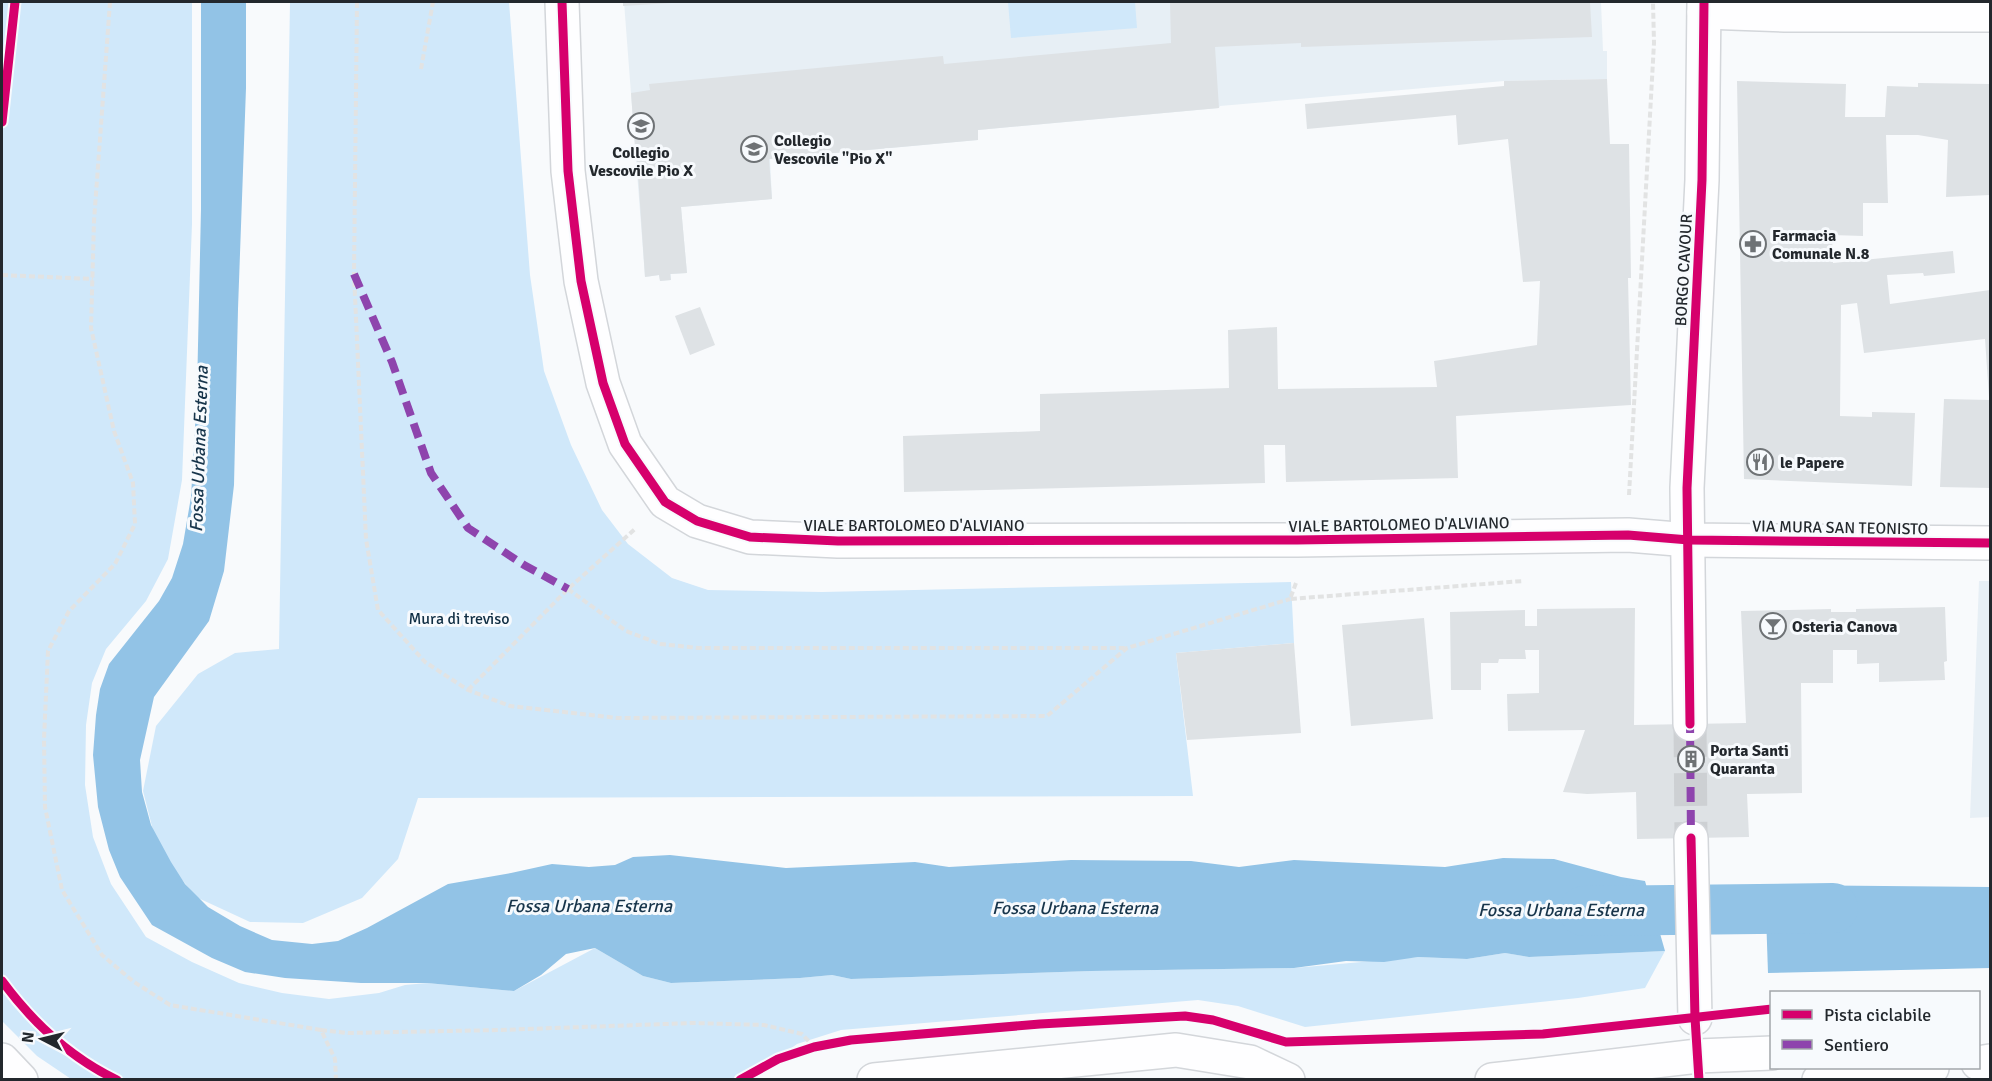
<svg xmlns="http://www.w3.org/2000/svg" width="1992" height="1081" viewBox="0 0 1992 1081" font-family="Signika,sans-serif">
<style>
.built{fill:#e7eff5}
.green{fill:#d0e8fa}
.water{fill:#92c3e6}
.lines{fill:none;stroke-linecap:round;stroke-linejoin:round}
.canal{stroke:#92c3e6;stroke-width:50}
.building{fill:#dee2e5}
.minor-tunnel{stroke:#cdd0d3;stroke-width:33;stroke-dasharray:33 16;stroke-linecap:butt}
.minor-casing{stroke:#d3d6da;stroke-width:36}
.major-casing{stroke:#d3d6da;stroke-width:36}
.path{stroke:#e2e3e3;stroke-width:4;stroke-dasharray:6 3;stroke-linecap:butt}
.minor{stroke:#fefeff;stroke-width:33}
.major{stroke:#fefeff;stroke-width:33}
.quiet{stroke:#8e44ad;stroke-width:8;stroke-dasharray:15 8;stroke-linecap:butt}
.cycleway-casing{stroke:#f7fafd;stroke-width:13}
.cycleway{stroke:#d6006c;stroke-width:9}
.labels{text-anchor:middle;stroke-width:6;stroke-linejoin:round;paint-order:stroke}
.poi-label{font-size:16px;font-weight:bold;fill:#23282d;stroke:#f7fafd;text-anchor:start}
.street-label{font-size:16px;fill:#23282d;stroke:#f7fafd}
.park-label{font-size:16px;fill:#102e43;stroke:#f7fafd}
.water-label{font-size:18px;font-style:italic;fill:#17354b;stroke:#f7fafd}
</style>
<rect width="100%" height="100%" fill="#f8fafc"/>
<g class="built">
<path d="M624 2H1601L1603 51H1607V79L1504 81 1220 106 1219 108 978 130V140L770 159 772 199 681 207 687 273 671 274V280L660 281 659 275 645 277Z"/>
<path d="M1979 581H1990V817L1970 818Z"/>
</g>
<g class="green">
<path d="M2 2H192V224L182 480 168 559 146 601 106 649 92 683 86 725 85 785 93 837 111 884 146 937 192 962 239 983 282 993 329 999 379 993 405 985 427 983 514 991 595 948 643 976 671 983 800 978 832 975 851 979 1091 971 1294 968 1418 957 1467 959 1505 953 1529 957 1665 951 1645 988 1578 998 1305 1027 1238 1006 1198 1000 841 1030 797 1044 749 1079H71L37 1056 2 1021Z"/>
<path d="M290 2H509L530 275 544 371 571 445 602 510 628 544 672 578 708 590 822 592 1291 582 1294 643 1176 653 1193 796 418 798 398 859 362 898 303 923 250 922 196 897 158 850 143 791 156 726 198 674 235 653 279 649Z"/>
<path d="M1008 2H1135L1137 28 1011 38Z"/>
</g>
<g class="water">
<path d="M201 2H246V88L238 309 234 485 224 571 209 621 154 697 140 760 142 792 151 825 171 862 185 884 208 907 240 926 272 940 312 944 338 941 367 928 448 884 511 873 552 864 589 867 615 865 633 857 670 855 786 868 915 862 949 867 1071 860 1191 861 1239 867 1294 860 1445 867 1503 858 1554 859 1621 877 1645 881 1665 951 1529 957 1505 953 1467 959 1418 957 1384 962 1346 961 1294 968 1091 971 851 979 832 975 800 978 671 983 643 976 595 948 566 954 541 975 514 991 427 983H361L285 978 245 972 212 958 152 925 120 877 109 850 98 807 93 755 96 715 100 689 109 664 159 601 172 578 183 544 191 497 197 391 201 209Z"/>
<path d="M1765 885 1990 887V968L1768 973Z"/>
</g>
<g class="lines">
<path class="canal" d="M1584 911 1833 908"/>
</g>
<g class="building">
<path d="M623 2H671V3L623 6Z"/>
<path d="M1170 2H1590L1592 37 1301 47V43L1215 47 1219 108 978 130V140L769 159 772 199 681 207 687 273 670 274 671 280 660 281 659 275 645 277 637 160 636 161 631 93 650 90 649 84 943 56 944 64 1171 43Z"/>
<path d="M1607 79 1610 144H1629L1631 278H1628L1631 405 1456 416 1458 478 1286 482 1285 445H1264L1265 483 904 492 903 436 1040 431V394L1229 388 1228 330 1277 327 1278 389 1437 387 1434 361 1537 345 1540 281 1523 282 1508 139 1458 145 1456 115 1307 129 1305 104 1504 86V81Z"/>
<path d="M1737 81 1846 84 1845 117H1885L1887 86 1918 87V83L1990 84V195L1946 197 1948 140 1918 135H1886L1888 203H1863V236L1832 235 1833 263 1953 251 1955 273 1924 276 1923 273 1887 275 1890 304 1990 290V397H1989L1985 339 1864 353 1857 303 1841 305 1840 416 1872 417V412L1915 413 1912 486 1744 479Z"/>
<path d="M700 307 715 345 690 355 675 316Z"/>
<path d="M1944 399 1990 400V488L1940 487Z"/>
<path d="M1945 607 1947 661 1944 662 1945 680 1879 682V663L1857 664V650H1833V683H1801L1802 793 1747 794 1749 837 1637 839 1636 792 1587 794 1563 792 1585 730 1508 731 1507 694 1539 693V650H1525L1526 659H1499L1498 663H1481V690H1451L1450 612 1525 610V626H1537V609L1635 608 1634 725 1746 723 1741 611 1831 609V612H1856V609Z"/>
<path d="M1424 618 1433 719 1351 726 1342 625Z"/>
<path d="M1294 643 1301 733 1187 740 1176 653Z"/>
</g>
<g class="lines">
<path class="minor-tunnel" d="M1690 724 1691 838"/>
<defs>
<g id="minor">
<path d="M562 2 568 171 581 281 603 383 625 444 665 502 697 521 750 537 838 541 1297 540 1628 535 1689 540 1990 543"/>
<path d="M1704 12 1785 15H1990"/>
<path d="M1690 724 1687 488 1702 180 1704 2"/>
<path d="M1691 838 1695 1018"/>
<path d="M874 1080 1176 1050 1250 1062 1288 1080"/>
</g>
<g id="major">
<path d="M2 1060 21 1080"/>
<path d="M1978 1063 1990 1061"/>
<path d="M1492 1080 1698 1056 1772 1053"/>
<path d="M1819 1080 1932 1068"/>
</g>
</defs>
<use href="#minor" class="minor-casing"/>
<use href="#major" class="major-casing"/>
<g class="path">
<path d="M110 2 94 221 91 328 114 431 133 483 135 524 115 564 69 611 48 651 44 739 45 807 62 890 102 955 134 982 170 1005 321 1030 335 1059 336 1080"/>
<path d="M357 2 354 274 366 539 378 610 425 662 468 690 510 706 617 718 1047 716 1127 648 1290 599"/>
<path d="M421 69 433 2"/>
<path d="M2 275 93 279"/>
<path d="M1629 495 1654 43 1653 2"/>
<path d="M1296 583 1290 599 1523 581"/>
<path d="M568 589 626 631 660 644 699 648H1127"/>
<path d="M468 690 568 589 636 528"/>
<path d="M321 1030 348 1033 500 1030 693 1023 764 1025 802 1034 814 1047"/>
</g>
<use href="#minor" class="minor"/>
<use href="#major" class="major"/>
<g class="quiet">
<path d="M354 274 392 362 431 473 468 528 524 565 568 589"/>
<path d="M1690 718 1691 841"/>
</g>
<defs>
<g id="cycleway">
<path d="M562 2 568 171 581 281 603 383 625 444 665 502 697 521 750 537 838 541 1297 540 1628 535 1689 540 1990 543"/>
<path d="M2 122 15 2"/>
<path d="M1690 724 1687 488 1702 180 1704 2"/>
<path d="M1691 838 1695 1018 1699 1080"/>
<path d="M2 981C33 1023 69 1057 117 1080"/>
<path d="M740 1080 778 1059 814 1047 851 1040 1040 1024 1185 1016 1213 1020 1286 1042 1543 1034 1772 1009"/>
</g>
</defs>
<use href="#cycleway" class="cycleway-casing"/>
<use href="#cycleway" class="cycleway"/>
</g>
<defs>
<symbol id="school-ring" viewBox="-11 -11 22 22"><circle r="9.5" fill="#f7fafd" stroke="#6e7275" stroke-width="1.5"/><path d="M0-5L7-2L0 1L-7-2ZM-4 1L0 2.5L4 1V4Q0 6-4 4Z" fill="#6e7275"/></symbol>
<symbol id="pharmacy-ring" viewBox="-11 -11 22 22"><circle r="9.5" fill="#f7fafd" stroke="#6e7275" stroke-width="1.5"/><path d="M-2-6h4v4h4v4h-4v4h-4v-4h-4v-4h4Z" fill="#6e7275"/></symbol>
<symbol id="restaurant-ring" viewBox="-11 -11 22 22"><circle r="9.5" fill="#f7fafd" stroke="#6e7275" stroke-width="1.5"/><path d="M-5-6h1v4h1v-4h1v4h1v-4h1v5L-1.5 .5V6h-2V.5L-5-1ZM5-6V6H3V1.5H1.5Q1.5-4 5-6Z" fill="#6e7275"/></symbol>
<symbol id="bar-ring" viewBox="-11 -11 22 22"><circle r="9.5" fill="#f7fafd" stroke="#6e7275" stroke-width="1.5"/><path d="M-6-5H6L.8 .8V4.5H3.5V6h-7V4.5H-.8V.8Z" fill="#6e7275"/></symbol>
<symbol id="building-ring" viewBox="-11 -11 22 22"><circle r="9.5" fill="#f7fafd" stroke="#6e7275" stroke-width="1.5"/><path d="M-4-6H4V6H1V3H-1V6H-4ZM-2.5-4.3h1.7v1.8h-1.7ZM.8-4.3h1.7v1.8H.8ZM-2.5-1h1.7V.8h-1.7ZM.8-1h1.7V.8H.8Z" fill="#6e7275"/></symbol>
</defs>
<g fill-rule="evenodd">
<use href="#school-ring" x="626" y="111" width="30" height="30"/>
<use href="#school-ring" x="739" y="134" width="30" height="30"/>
<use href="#pharmacy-ring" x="1738" y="229" width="30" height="30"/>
<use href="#restaurant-ring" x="1745" y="447" width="30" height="30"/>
<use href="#bar-ring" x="1758" y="611" width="30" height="30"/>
<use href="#building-ring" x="1676" y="744" width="30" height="30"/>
</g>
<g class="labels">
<g class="poi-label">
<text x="774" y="146">Collegio<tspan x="774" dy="18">Vescovile "Pio X"</tspan></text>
<text x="641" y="158" text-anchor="middle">Collegio<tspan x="641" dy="18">Vescovile Pio X</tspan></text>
<text x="1772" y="241">Farmacia<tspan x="1772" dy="18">Comunale N.8</tspan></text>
<text x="1780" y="468">le Papere</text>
<text x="1792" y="632">Osteria Canova</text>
<text x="1710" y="756">Porta Santi<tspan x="1710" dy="18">Quaranta</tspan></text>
</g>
<g class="street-label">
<text transform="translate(1683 270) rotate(-87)" y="6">BORGO CAVOUR</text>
<text transform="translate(1399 524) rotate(-1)" y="6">VIALE BARTOLOMEO D'ALVIANO</text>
<text x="914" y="531">VIALE BARTOLOMEO D'ALVIANO</text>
<text transform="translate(1840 527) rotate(1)" y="6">VIA MURA SAN TEONISTO</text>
</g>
<g class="park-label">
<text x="459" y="624">Mura di treviso</text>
</g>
<g class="water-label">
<text transform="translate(199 449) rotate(-88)" y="6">Fossa Urbana Esterna</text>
<text x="589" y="912">Fossa Urbana Esterna</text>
<text x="1075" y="914">Fossa Urbana Esterna</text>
<text x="1561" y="916">Fossa Urbana Esterna</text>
</g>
</g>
<rect width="1992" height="1081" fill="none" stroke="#23282d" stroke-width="6"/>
<rect x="1770" y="991" width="210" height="78" fill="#f7fafd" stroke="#a2a6aa" stroke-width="1.5"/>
<rect x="1782" y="1010" width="30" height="9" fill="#d6006c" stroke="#a2a6aa" stroke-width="1.5"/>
<text x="1824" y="1021" font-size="18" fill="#23282d">Pista ciclabile</text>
<rect x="1782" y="1040" width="30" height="9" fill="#8e44ad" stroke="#a2a6aa" stroke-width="1.5"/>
<text x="1824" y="1051" font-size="18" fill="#23282d">Sentiero</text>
<g transform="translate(42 1039) rotate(277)" stroke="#f7fafd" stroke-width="4.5" paint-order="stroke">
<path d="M0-4.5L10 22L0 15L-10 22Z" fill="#23282d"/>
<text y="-9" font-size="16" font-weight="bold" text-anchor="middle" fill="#23282d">N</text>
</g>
</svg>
